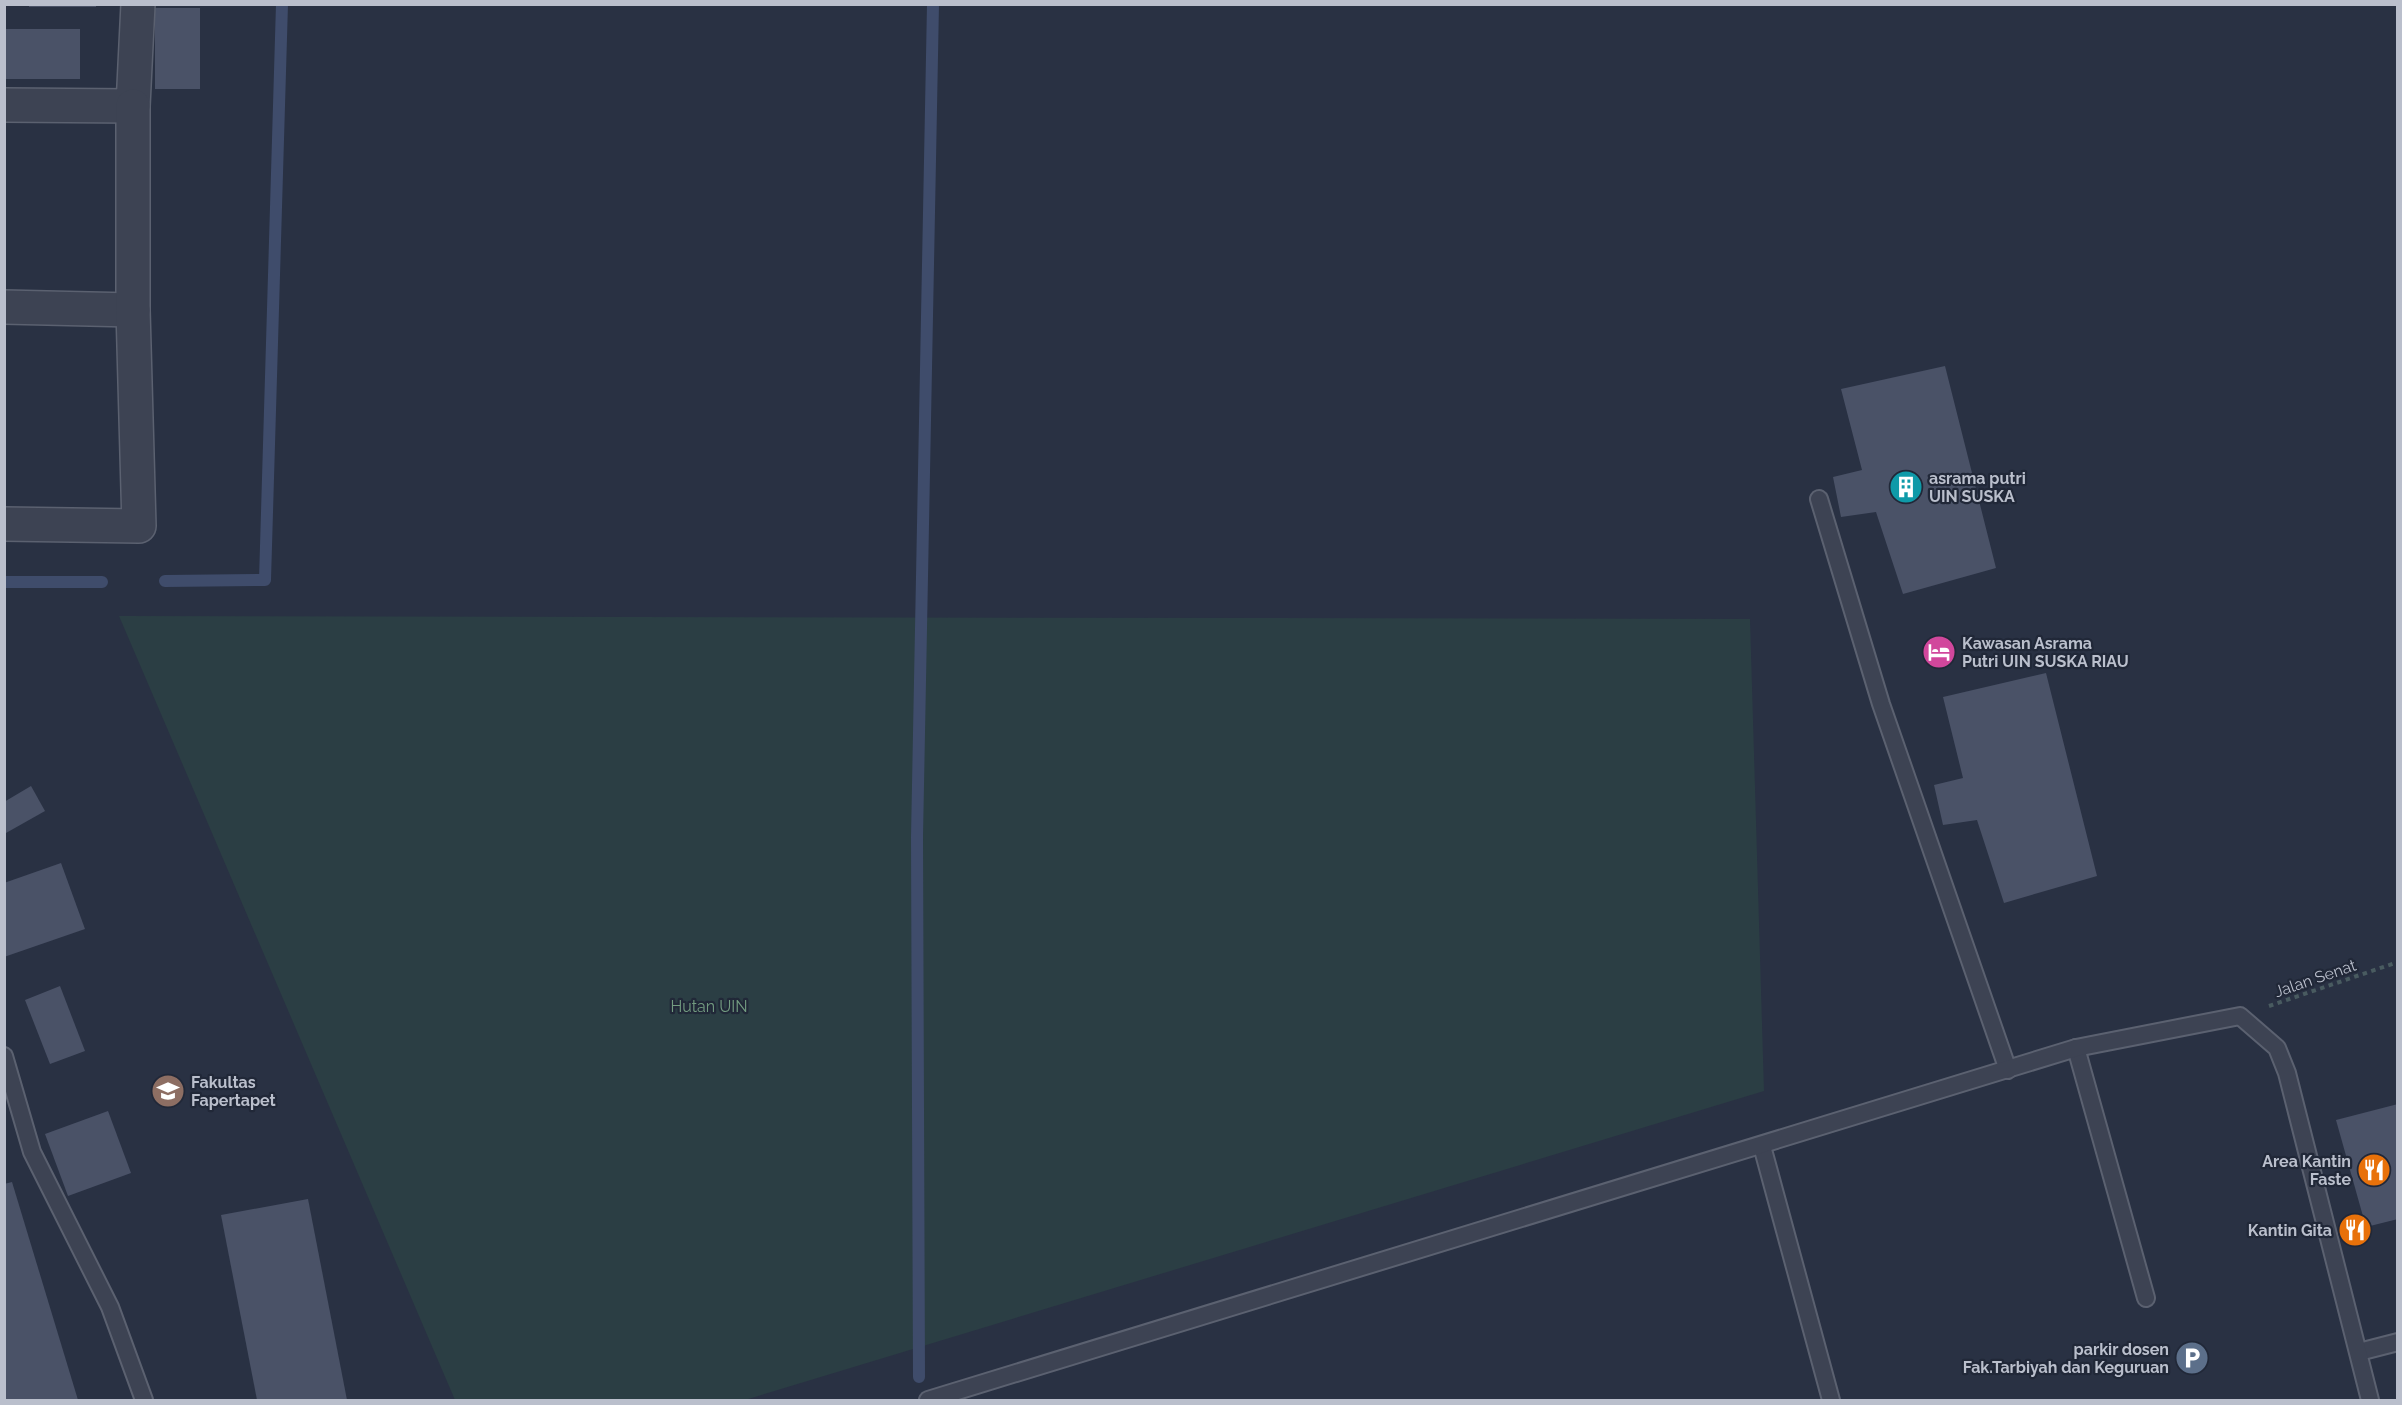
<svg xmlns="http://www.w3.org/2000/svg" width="2402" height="1405" viewBox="0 0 2402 1405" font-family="Raleway,sans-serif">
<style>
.green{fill:#2b3e44}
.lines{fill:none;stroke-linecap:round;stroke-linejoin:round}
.stream{stroke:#3f4c6b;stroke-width:12}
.building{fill:#4a5267}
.service-casing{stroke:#5b6170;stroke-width:20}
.minor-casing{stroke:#5b6170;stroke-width:36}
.path{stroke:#495b60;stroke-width:4;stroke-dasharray:4.5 4.5;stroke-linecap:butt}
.service{stroke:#3d4353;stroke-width:16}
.minor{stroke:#3d4353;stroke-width:33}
.labels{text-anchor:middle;stroke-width:4.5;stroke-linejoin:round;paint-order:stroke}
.poi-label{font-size:16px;font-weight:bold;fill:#babfcc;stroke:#212838;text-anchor:start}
.street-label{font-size:16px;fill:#babfcc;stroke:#212838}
.park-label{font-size:16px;fill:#739c81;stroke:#212838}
</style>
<rect width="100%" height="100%" fill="#293143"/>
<path class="green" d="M119 616 1750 619 1764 1091 745 1400H455Z"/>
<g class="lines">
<g class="stream">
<path d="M165 581 265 580 282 4"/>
<path d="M4 582H102"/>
<path d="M919 1377 917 837 933 4"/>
</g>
</g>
<g class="building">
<rect x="29" y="4" width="67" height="3"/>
<rect x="155" y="8" width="45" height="81"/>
<rect x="4" y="29" width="76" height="50"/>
<path d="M1945 366 1996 568 1903 594 1876 512 1841 517 1833 477 1862 470 1841 389Z"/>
<path d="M2046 673 2097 876 2004 903 1977 820 1943 825 1934 785 1963 778 1943 697Z"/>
<path d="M31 786 45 811 6 833 4 802Z"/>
<path d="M61 863 85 929 4 957V883Z"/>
<path d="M60 986 85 1051 50 1064 25 1000Z"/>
<path d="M2398 1104V1219L2366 1227 2336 1120Z"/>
<path d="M108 1111 131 1173 68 1196 45 1134Z"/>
<path d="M12 1182 78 1400H4V1184Z"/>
<path d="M308 1199 347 1400H257L221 1215Z"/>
</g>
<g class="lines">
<defs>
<g id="service">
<path d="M1819 499 1881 704 2008 1070"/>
<path d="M2076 1048 2146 1298"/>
<path d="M4 1056 32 1152 110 1307 144 1400"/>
<path d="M1762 1146 1831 1400"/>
<path d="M2359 1352 2398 1342"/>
<path d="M928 1400 2076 1048 2240 1016 2277 1048 2287 1073 2370 1400"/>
</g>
<g id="minor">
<path d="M4 105 133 106 138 4"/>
<path d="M4 307 133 310"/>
<path d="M4 524 139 526 133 310V106"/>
</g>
</defs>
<use href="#service" class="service-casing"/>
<use href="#minor" class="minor-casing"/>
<path class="path" d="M2269 1006 2398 962"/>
<use href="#service" class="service"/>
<use href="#minor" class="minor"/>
</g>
<defs>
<symbol id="building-disc" viewBox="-11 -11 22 22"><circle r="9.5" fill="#0f9aa8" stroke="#212838"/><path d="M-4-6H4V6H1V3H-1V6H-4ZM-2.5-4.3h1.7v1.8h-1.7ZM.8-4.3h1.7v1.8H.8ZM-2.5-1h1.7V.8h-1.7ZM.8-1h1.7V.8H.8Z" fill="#fff"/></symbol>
<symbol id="hotel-disc" viewBox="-11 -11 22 22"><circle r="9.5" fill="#d1479c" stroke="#212838"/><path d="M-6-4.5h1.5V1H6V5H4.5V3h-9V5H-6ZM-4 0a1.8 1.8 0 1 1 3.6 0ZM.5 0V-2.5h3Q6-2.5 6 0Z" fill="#fff"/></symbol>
<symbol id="university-disc" viewBox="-11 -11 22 22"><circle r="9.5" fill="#8d6e63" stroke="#212838"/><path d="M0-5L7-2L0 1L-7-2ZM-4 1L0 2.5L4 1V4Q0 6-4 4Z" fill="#fff"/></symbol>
<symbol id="restaurant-disc" viewBox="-11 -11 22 22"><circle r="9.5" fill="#e8710a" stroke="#212838"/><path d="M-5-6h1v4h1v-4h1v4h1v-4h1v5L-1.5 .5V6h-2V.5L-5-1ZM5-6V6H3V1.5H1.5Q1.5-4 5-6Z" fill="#fff"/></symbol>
<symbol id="parking-disc" viewBox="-11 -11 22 22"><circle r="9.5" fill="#5c6f8a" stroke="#212838"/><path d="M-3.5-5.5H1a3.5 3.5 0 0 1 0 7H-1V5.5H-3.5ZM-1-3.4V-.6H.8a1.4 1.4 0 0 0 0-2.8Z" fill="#fff"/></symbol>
</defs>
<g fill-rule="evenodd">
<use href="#building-disc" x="1887" y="468" width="38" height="38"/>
<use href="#hotel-disc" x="1920" y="633" width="38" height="38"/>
<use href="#university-disc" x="149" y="1072" width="38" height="38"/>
<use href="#restaurant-disc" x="2355" y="1151" width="38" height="38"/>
<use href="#restaurant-disc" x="2336" y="1211" width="38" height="38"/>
<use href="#parking-disc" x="2173" y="1339" width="38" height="38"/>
</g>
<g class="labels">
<g class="poi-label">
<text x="1929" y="484">asrama putri<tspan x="1929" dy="18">UIN SUSKA</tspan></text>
<text x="1962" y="649">Kawasan Asrama<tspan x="1962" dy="18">Putri UIN SUSKA RIAU</tspan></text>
<text x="191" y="1088">Fakultas<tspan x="191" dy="18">Fapertapet</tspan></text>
<text x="2351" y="1167" text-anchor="end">Area Kantin<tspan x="2351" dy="18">Faste</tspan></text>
<text x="2332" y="1236" text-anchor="end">Kantin Gita</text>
<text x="2169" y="1355" text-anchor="end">parkir dosen<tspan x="2169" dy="18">Fak.Tarbiyah dan Keguruan</tspan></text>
</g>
<g class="street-label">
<text transform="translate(2315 978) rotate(-19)" y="6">Jalan Senat</text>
</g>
<g class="park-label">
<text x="709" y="1012">Hutan UIN</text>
</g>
</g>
<rect width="2402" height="1405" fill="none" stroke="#babfcc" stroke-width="12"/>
</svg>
